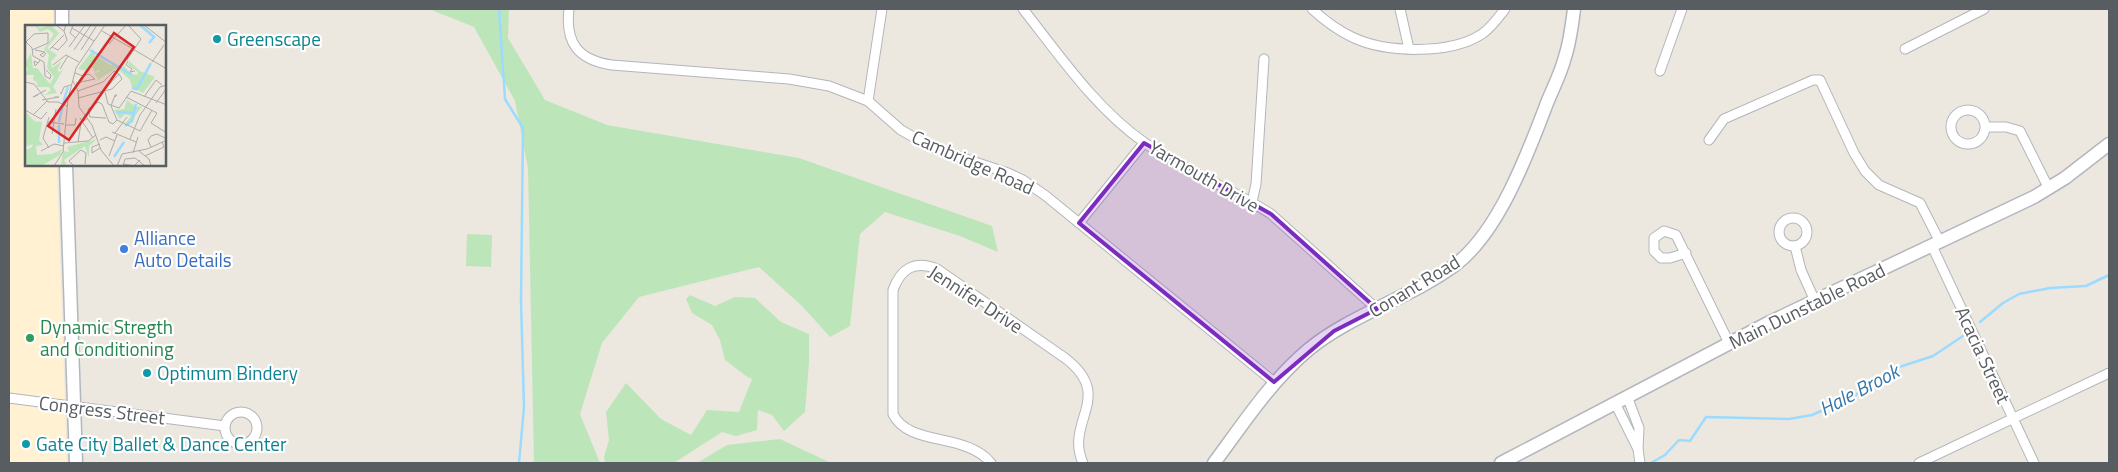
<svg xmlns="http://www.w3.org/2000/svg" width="2118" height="472" viewBox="0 0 2118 472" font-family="'Titillium Web',sans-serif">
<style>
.commercial{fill:#fff1d1}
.green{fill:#bce6b9}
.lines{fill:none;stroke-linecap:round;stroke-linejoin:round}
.stream{stroke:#9cdbff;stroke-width:2.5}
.street-casing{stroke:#b2b6bb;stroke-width:11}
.secondary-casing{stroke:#b3b7bd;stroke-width:15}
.street{stroke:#fff;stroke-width:9}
.secondary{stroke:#fff;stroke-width:12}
.marked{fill:#7b2cbf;fill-opacity:0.2;stroke:#7b2cbf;stroke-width:4;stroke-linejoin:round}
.culture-dot{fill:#0f9aa8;stroke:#fff;stroke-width:2}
.shop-dot{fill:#3f7fe0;stroke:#fff;stroke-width:2}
.leisure-dot{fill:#2e9e5b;stroke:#fff;stroke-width:2}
.labels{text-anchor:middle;stroke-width:4.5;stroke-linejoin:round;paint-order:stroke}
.culture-label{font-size:19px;fill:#0d838f;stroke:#fff;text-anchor:start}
.street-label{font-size:19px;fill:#585d61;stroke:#fff}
.shop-label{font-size:19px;fill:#366cbe;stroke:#fff;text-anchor:start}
.leisure-label{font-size:19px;fill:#27864d;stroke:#fff;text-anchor:start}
.water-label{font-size:20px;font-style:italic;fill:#3377ad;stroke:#fff}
.inset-river{fill:none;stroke:#9cdbff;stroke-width:2.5}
.inset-road{fill:none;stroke:#adaca9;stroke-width:1}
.view{fill:#d62828;fill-opacity:0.15;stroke:#d62828;stroke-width:2.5}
.inset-edge{fill:none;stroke:#585d61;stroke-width:2.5}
</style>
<rect width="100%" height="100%" fill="#ece8df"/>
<path class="commercial" d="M9 9H53V26H26V165H57L67 463H9Z"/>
<g class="green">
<path d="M429 9H509L508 38 545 100 607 125 799 158 992 226 998 252 960 236 885 212 860 234 850 326 830 337 802 306 759 267 639 297 602 343 580 414 600 463H534L528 168 515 101 474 27Z"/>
<path d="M467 234 492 235 491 267 466 266Z"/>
<path d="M690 295 715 306 735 297 755 298 781 322 809 334V363L805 412 784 431 772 415 758 410 757 430 736 436 722 432 674 463H605L604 457 609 440 606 412 626 383 661 419 691 435 707 410 739 412 752 379 746 376 725 360 720 340 712 325 692 313 686 299Z"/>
<path d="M780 439 831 463H697L727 445Z"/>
</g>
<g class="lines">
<g class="stream">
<path d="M499 9 505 99 523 128 521 301 524 407 519 463"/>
<path d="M1980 322 2003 303 2019 294 2050 288 2086 286 2109 275"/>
<path d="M1651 463 1665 455 1679 440 1690 441 1706 417 1789 419 1812 415 1855 396 1865 385 1881 377 1890 370 1933 356 1963 336"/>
</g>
<defs>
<g id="street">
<path d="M569 9C565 43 578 60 612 65L789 79 829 86 868 101 901 130 922 142 939 150 1008 173 1023 180 1046 196 1274 382"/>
<path d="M1023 9C1060 56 1096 109 1145 143 1185 171 1230 188 1271 214L1377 309"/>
<path d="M1312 9C1324 20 1337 30 1352 37 1385 53 1450 55 1482 34 1491 28 1498 18 1505 9"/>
<path d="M1400 9 1409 49"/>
<path d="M1905 49 1984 9"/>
<path d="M1660 71 1682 9"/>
<path d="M868 101 882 9"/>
<circle cx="1968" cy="127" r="17"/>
<path d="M1986 127H2006L2020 131 2049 189"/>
<path d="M1709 140 1724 119 1813 80H1820L1854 153 1865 171 1879 185 1920 203 1940 242"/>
<path d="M1252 202 1256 184 1264 59"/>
<circle cx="1793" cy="232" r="14"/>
<path d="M1079 223 1144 143"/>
<path d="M1795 246 1801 270 1815 301"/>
<path d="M1932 246 2034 463"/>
<path d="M1686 253 1670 258H1661L1654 251V238L1664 231 1676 235 1729 343"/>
<path d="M1627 396 1639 428 1638 449 1640 463"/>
<path d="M9 398 225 426"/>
<path d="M1615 403 1638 449"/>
<circle cx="241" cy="428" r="16"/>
<path d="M991 463C966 432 909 447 893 414V290C901 268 915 260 937 269L1065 358C1116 397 1064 421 1083 463"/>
<path d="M1919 463 2109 373"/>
</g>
<g id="secondary">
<path d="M62 9V26"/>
<path d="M66 165 76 463"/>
<path d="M1214 463C1243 424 1270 382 1308 350 1350 315 1410 298 1455 265 1499 232 1528 153 1547 103 1553 88 1561 73 1565 57 1570 42 1572 25 1574 9"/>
<path d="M1501 463 1770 322 2034 197 2065 178 2109 144"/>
</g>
</defs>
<use href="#street" class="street-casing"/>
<use href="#secondary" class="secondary-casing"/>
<use href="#street" class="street"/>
<use href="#secondary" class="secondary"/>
</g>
<path class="marked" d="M1144 143 1271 214 1377 309 1334 331 1274 382 1079 223Z"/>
<g class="culture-dot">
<circle cx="217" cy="39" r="5"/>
<circle cx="147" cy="373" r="5"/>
<circle cx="26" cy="444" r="5"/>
</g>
<circle class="shop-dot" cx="124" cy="249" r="5"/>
<circle class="leisure-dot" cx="30" cy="338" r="5"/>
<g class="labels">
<g class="culture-label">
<text x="227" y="46">Greenscape</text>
<text x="157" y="380">Optimum Bindery</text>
<text x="36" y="451">Gate City Ballet &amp; Dance Center</text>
</g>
<g class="street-label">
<text transform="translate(973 162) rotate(24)" y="7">Cambridge Road</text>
<text transform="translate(1204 176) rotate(30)" y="7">Yarmouth Drive</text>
<text transform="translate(1414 286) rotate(-31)" y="7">Conant Road</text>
<text transform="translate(976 299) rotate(33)" y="7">Jennifer Drive</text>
<text transform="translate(1807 306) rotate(-26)" y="7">Main Dunstable Road</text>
<text transform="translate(1983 355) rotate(65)" y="7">Acacia Street</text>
<text transform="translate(102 410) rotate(7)" y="7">Congress Street</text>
</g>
<g class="shop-label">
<text x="134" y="245">Alliance<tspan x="134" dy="22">Auto Details</tspan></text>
</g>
<g class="leisure-label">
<text x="40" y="334">Dynamic Stregth<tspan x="40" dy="22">and Conditioning</tspan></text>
</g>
<g class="water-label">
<text transform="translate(1859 390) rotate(-28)" y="7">Hale Brook</text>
</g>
</g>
<g transform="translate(25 25)">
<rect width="141" height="141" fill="#ece8df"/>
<path d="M10 0 15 3 26 0 34 8 22 23 32 30 26 36 27 43 37 36 32 45 35 47 39 43 28 62 32 68 20 70 26 65 24 62H12V57L8 55 9 50H0L3 44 0 39 6 28 8 43H12L25 59 29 52 22 43 24 30 19 24 29 9 23 4 15 7ZM69 24V30L86 40 99 41 106 49 112 50 113 47 103 40 104 36 115 46 130 52 118 68 107 62 105 55 92 43 68 58 73 54 69 48 74 47 75 44 70 47 67 42 61 46 53 44ZM102 75 111 82 117 81 104 100 100 99 106 91 100 89 95 94 89 85 99 84ZM0 86 9 96 17 97 14 115 18 120 11 121 12 130 27 129 37 124 35 130 16 141H0V125L6 123 8 119 0 122ZM72 114 64 121V133L60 121 39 135 42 141H36L38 126 44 127 42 122Z" fill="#bce6b9"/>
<path class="inset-river" d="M115 0 129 12 124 18M65 25 107 50M107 63 112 64 126 38M38 78 43 62M91 87 109 88M34 97 38 80M100 101 107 96 111 79M34 118V100M89 132 99 117"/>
<path class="inset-road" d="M31 0 39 6 41 0M48 0 45 8 51 13M119 0 142 18M47 3 69 16M77 6 142 44M84 19 101 0M27 22 33 25 39 19 42 15 39 6M44 22 60 0M25 24 39 10M7 25 23 18V8L9 9 1 17 7 23 8 31 19 37 20 51 25 54 26 50 21 45M10 25 20 27 15 30 18 32 21 28M49 25 66 0M56 25 72 0M102 35 116 14 103 0M103 36 101 40 107 44 105 47 110 46M127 37 139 20M13 38 9 36 10 41 14 37 15 35M28 40 41 30 54 37M35 44 43 31M50 48 58 51 64 49 70 54 51 58M48 56 53 66 54 82 67 100 76 125 89 141M0 57 9 59 23 77H33L42 81M83 61 94 49M53 66 78 57 89 46 94 49M106 66 142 80M36 67V69L39 62 46 60M80 67 83 79 94 83 106 66M13 70 8 72 21 65M101 72 132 88 126 98 142 108M119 72 131 55 137 60M53 73 87 64 97 54 94 49M17 75 34 72H29M131 78 142 63M86 81 92 95 115 106 127 85M86 81 90 70H92L90 72M0 85 16 94 22 87M8 90 22 76M24 92 18 113 24 123M55 93 68 113M81 93 65 92 63 84 73 77 77 79 84 97 88 99 92 95M23 97 39 99M40 100H50L51 93M87 107 111 117M90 108 102 92M27 109 31 84M105 114 115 90 135 62 142 60M75 115 81 112 90 116M53 117 56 98 63 93M39 118 63 116 71 110M75 119 67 122V128L75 123M126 122 123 115 126 111 132 109 142 114M16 126 29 119 39 121M114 126 124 134 126 141M108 128 113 112M84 131 92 110M120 131 139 122 137 117M98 139 109 141 115 135M29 141 38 127 43 74 51 43 80 0M49 141 44 136 56 125 61 128 60 139M92 141 97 129 122 124 142 115M98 141 100 134 110 133 120 141"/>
<path class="view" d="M89 8 109 22 44 115 23 101Z"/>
<rect width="141" height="141" class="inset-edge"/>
</g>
<rect width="2118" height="472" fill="none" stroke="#585d61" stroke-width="20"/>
</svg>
